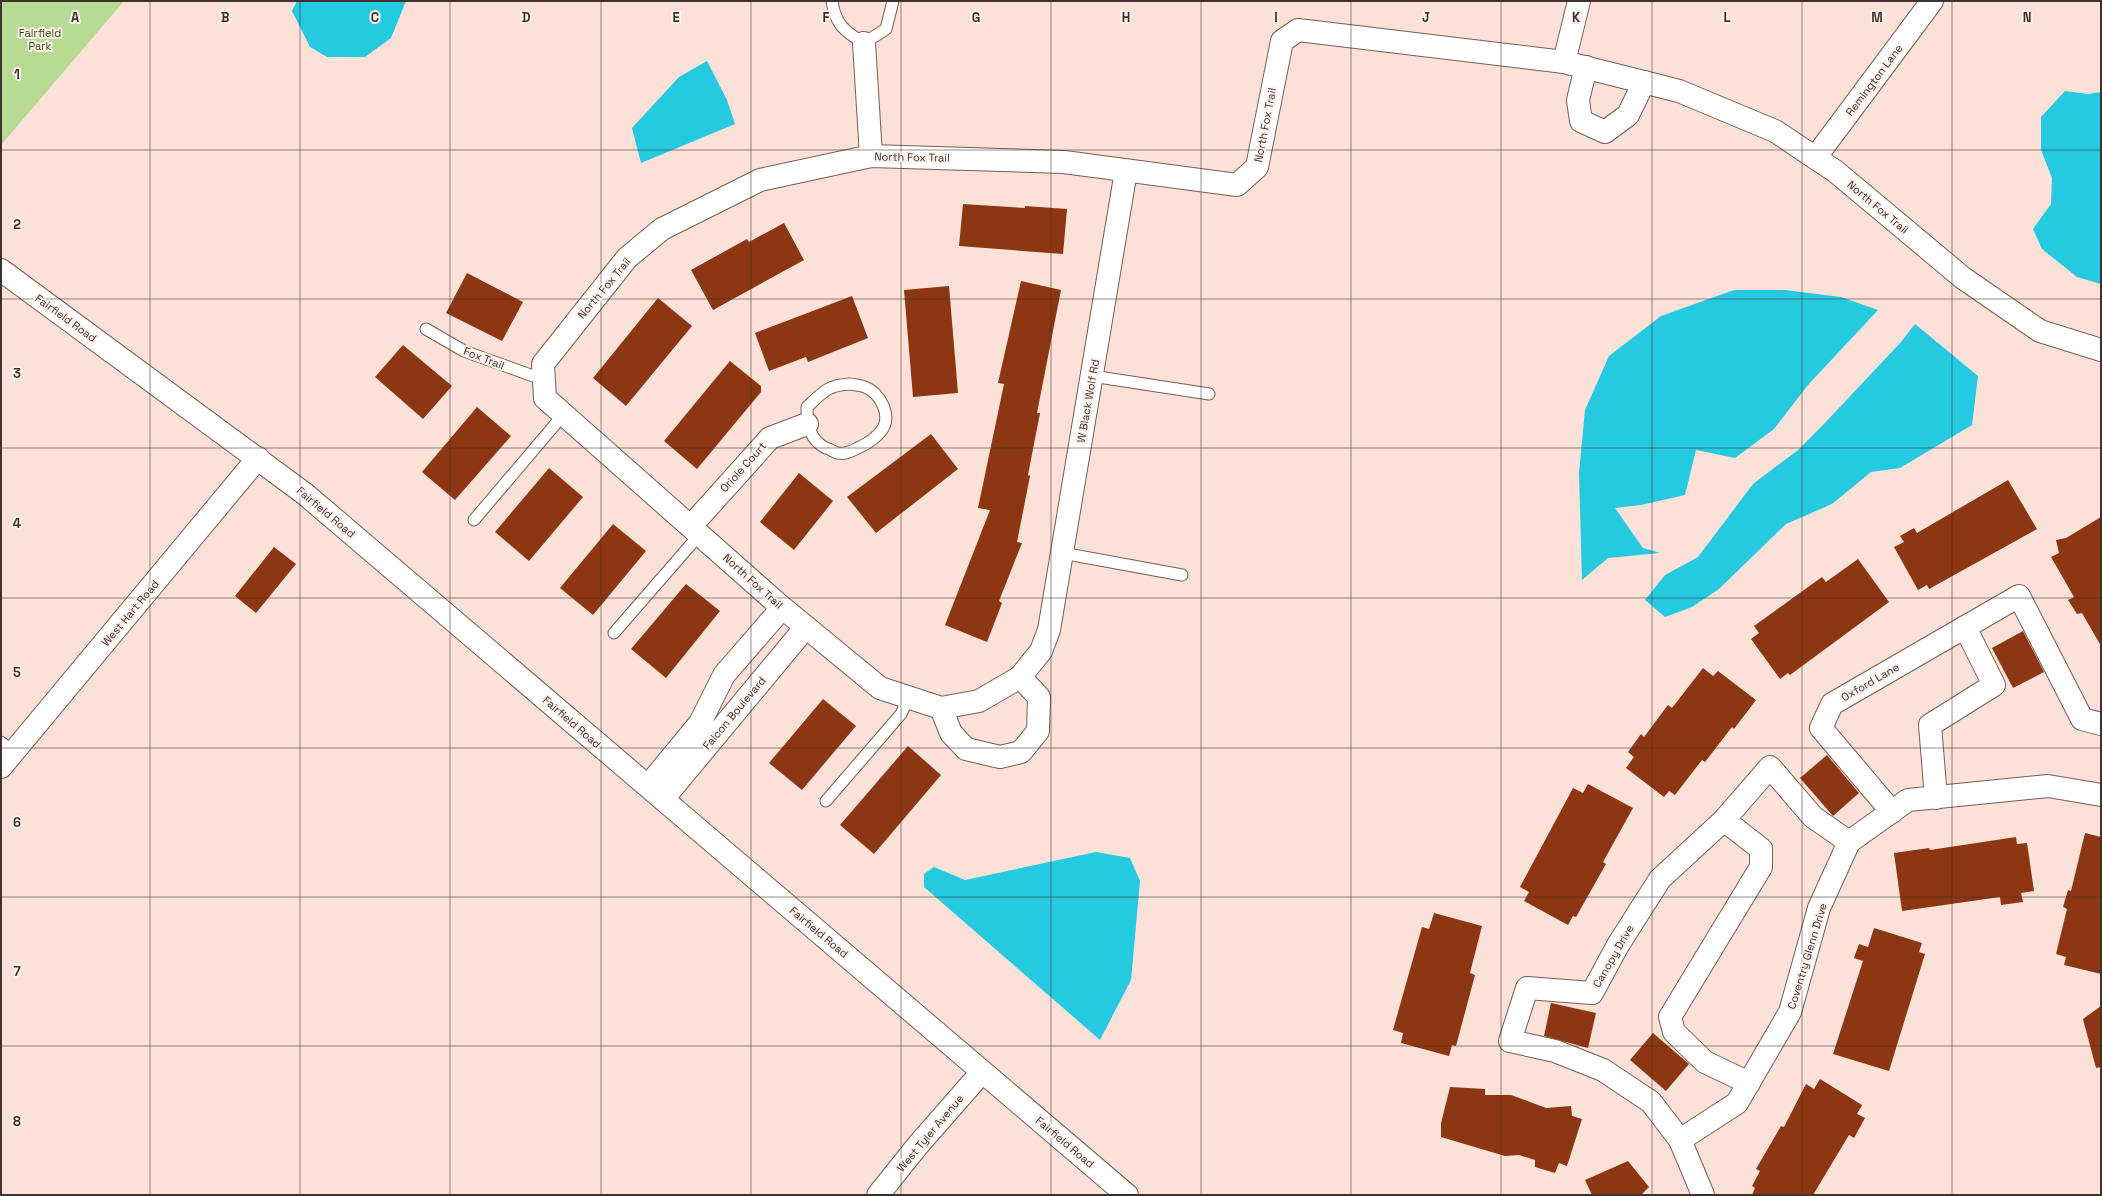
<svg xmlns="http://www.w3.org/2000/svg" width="2102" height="1196" viewBox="0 0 2102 1196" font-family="'Space Grotesk',sans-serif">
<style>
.green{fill:#b7da92}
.water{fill:#25c9e0}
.building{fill:#8d3612}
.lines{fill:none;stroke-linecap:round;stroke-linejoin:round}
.service-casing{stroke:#785d54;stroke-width:13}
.minor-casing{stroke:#785d54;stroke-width:24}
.tertiary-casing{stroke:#785d54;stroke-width:24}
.service{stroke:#fff;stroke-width:11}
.minor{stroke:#fff;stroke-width:22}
.tertiary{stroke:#fff;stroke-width:22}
.grid{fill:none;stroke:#3e322d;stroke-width:1;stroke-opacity:0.55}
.labels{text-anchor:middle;stroke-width:4;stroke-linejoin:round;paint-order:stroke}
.park-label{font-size:11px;fill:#334d0c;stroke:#fef1ed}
.street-label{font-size:11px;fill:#3e322d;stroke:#fef1ed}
.grid-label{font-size:13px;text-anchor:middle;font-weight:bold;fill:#3e322d;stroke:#fef1ed;stroke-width:4;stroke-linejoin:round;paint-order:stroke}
</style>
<rect width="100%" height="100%" fill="#fbe1d8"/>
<path class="green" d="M1 1H124L1 145Z"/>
<g class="water">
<path d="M297 1H406L391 38 365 57H327L310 47 292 11Z"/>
<path d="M707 61 727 100 735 124 641 163 632 128 679 77Z"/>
<path d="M2065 91 2088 94 2101 92V284L2077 277 2042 249 2033 229 2051 204 2052 178 2041 150V117Z"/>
<path d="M1734 290H1785L1841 297 1878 310 1808 385 1774 429 1735 458 1696 450 1685 495 1641 505 1615 508 1643 548 1660 553 1608 558 1582 580 1579 473 1585 410 1609 356 1661 316Z"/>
<path d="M1915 324 1978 376 1972 425 1900 468 1871 472 1832 504 1786 524 1719 589 1692 607 1665 617 1645 600 1665 575 1698 557 1753 484 1798 450 1823 425 1901 342Z"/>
<path d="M1096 852 1130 858 1140 881 1131 980 1100 1040 924 887V874L934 867 965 880Z"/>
</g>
<g class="building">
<path d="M963 204 1025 208V206L1067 209 1063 254 959 246Z"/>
<path d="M784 223 804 260 713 310 691 270 747 239 749 242Z"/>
<path d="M467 273 523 302 502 341 446 313Z"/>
<path d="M1021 281 1061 290 1037 413H1040L1028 475 1030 476 1017 542 1022 543 999 601 1002 603 987 642 945 625 990 510 978 508 1004 384 998 383Z"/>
<path d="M949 286 958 393 913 397 904 290Z"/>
<path d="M852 296 868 338 808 362 806 357 769 371 755 333Z"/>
<path d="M658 298 692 326 626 406 593 378Z"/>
<path d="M403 345 452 386 423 419 375 377Z"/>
<path d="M730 361 761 386V392L697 469 664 441Z"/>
<path d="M477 407 511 436 455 500 422 472Z"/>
<path d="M931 434 958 469 876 533 847 497Z"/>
<path d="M549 468 583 497 529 561 495 532Z"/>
<path d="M799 473 833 501 794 550 760 522Z"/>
<path d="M2008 480 2037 529 1929 589 1927 585 1918 590 1894 547 1904 542 1900 536 1914 528 1917 533Z"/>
<path d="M2101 517V646L2082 613 2077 614 2068 600 2074 597 2051 557 2059 553 2056 540 2066 538Z"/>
<path d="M613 524 646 551 593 615 560 588Z"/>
<path d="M274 547 296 564 256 613 235 596Z"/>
<path d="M1858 559 1889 602 1790 675 1788 673 1780 679 1751 639 1759 633 1754 626 1822 577 1826 582Z"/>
<path d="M686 584 720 611 666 678 631 649Z"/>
<path d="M2023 631 2044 672 2013 688 1992 648Z"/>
<path d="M1703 668 1713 676 1718 671 1756 700 1734 729 1732 727 1705 762 1702 760 1675 795 1669 791 1664 797 1626 768 1634 757 1628 752 1641 734 1644 737 1668 705 1672 708Z"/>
<path d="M823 699 856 726 802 790 769 763Z"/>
<path d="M908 746 941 775 874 854 840 825Z"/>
<path d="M1827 755 1859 793 1833 816 1800 778Z"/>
<path d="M1588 784 1633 808 1603 862 1606 864 1576 917 1573 916 1568 925 1524 901 1529 892 1520 887 1573 788 1583 793Z"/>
<path d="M2085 833 2101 837V974L2064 965 2066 957 2056 954 2067 909 2063 907 2068 890 2071 891Z"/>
<path d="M2016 837 2017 844 2027 843 2034 891 2021 893 2023 902 2001 905 2000 897 1902 911 1894 853 1929 848 1930 850Z"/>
<path d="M1434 913 1482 926 1470 973 1475 975 1456 1046 1452 1045 1449 1056 1401 1043 1403 1033 1393 1030 1422 927 1429 929Z"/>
<path d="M1874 928 1922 943 1919 952 1925 954 1889 1071 1833 1054 1863 961 1854 958 1859 944 1868 947Z"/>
<path d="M1551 1003 1596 1013 1588 1048 1544 1036Z"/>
<path d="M2101 1006V1067L2096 1068 2083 1019Z"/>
<path d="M1653 1033 1689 1064 1666 1091 1630 1060Z"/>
<path d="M1820 1079 1862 1105 1857 1114 1865 1118 1854 1138 1849 1135 1813 1195H1752L1755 1188 1752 1186 1760 1171 1756 1169 1781 1126 1784 1127 1806 1084 1814 1089Z"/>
<path d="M1450 1087 1485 1089V1095H1511L1546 1108 1571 1106 1572 1116 1582 1119 1567 1166 1559 1163 1555 1173 1535 1167V1160L1519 1155 1505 1156 1441 1137V1123Z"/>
<path d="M1628 1161 1649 1187 1641 1195H1592L1585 1180Z"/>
</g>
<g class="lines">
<defs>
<g id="service">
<path d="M832 1C835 24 845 32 864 43L886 29 893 1"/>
<path d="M426 329 464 351 544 380"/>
<path d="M1092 376 1209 394"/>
<path d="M850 384C855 385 860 385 865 387 880 393 892 415 882 430 877 437 868 443 860 447 853 450 846 455 837 453 834 452 830 449 826 448 809 440 807 423 807 407 823 392 828 385 850 384Z"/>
<path d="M474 520 564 414"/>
<path d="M1062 553 1182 575"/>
<path d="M614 633 700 534"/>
<path d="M1 742 14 753"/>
<path d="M826 801 901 714 909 697"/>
</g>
<g id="minor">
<path d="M864 43 871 156"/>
<path d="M1564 62 1579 1"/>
<path d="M1586 67 1578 100 1581 121 1605 132 1628 115 1644 82"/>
<path d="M1815 158 1932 1"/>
<path d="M1126 171 1049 630 1041 651 1020 677 979 701 941 708 880 688 778 604 545 398 543 364 627 258 662 229 760 180 871 156 1064 162 1237 185 1257 167 1282 41 1298 30 1564 62 1679 91 1775 131 1835 171 1963 278 2040 331 2101 350"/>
<path d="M691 526 770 438 807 424"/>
<path d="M941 708 951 733 966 749 1000 757 1021 752 1038 731 1039 697 1020 677"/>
<path d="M1 767 258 458"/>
<path d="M648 786 700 723 724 675 782 608"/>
<path d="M1936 798 1930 725 1994 685 1965 627"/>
<path d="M663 799 806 627"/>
<path d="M1892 812 1821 728 1832 704 2019 596 2082 719 2101 724"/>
<path d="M1724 820 1761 849V867L1670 1017 1674 1032 1705 1062 1749 1083"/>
<path d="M1680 1140 1651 1102 1603 1070 1555 1051 1510 1041 1527 988 1592 993 1618 945 1660 879 1724 820 1770 767 1813 817 1849 842"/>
<path d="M878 1195 918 1145 982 1072"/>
<path d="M1703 1195 1680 1140 1737 1103 1790 1012 1819 908 1849 842 1908 800 2048 786 2101 795"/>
</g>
<path id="tertiary" d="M1 270 305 494 1127 1195"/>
</defs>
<use href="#service" class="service-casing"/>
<use href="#minor" class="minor-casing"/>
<use href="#tertiary" class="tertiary-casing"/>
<use href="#service" class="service"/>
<use href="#minor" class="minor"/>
<use href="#tertiary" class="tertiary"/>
</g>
<path class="grid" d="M150 1V1195M300 1V1195M450 1V1195M601 1V1195M751 1V1195M901 1V1195M1051 1V1195M1201 1V1195M1351 1V1195M1501 1V1195M1652 1V1195M1802 1V1195M1952 1V1195M1 150H2101M1 299H2101M1 448H2101M1 598H2101M1 748H2101M1 897H2101M1 1046H2101"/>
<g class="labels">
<g class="park-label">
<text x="40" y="37">Fairfield<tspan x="40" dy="13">Park</tspan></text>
</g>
<g class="street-label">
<text transform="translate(1874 80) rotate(-53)" y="4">Remington Lane</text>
<text transform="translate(1265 125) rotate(-79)" y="4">North Fox Trail</text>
<text transform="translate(912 157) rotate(1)" y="4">North Fox Trail</text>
<text transform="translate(1878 207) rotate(40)" y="4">North Fox Trail</text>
<text transform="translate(604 288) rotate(-50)" y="4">North Fox Trail</text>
<text transform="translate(66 318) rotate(36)" y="4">Fairfield Road</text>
<text transform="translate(484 358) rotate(21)" y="4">Fox Trail</text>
<text transform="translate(1088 401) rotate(-80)" y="4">W Black Wolf Rd</text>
<text transform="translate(743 467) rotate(-48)" y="4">Oriole Court</text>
<text transform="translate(326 512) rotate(40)" y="4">Fairfield Road</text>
<text transform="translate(753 581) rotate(42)" y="4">North Fox Trail</text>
<text transform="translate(130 613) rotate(-50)" y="4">West Hart Road</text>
<text transform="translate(1870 682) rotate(-30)" y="4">Oxford Lane</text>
<text transform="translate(734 713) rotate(-50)" y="4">Falcon Boulevard</text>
<text transform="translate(572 722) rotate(41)" y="4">Fairfield Road</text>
<text transform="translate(819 932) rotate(40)" y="4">Fairfield Road</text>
<text transform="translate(1613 956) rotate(-60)" y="4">Canopy Drive</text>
<text transform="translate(1807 956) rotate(-73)" y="4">Coventry Glenn Drive</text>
<text transform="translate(930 1133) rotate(-50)" y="4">West Tyler Avenue</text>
<text transform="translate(1065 1142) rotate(40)" y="4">Fairfield Road</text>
</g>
</g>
<g class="grid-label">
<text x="75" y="22">A</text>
<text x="225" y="22">B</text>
<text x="375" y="22">C</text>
<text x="526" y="22">D</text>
<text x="676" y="22">E</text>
<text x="826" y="22">F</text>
<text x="976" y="22">G</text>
<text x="1126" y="22">H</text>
<text x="1276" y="22">I</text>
<text x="1426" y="22">J</text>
<text x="1576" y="22">K</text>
<text x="1727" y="22">L</text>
<text x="1877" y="22">M</text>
<text x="2027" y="22">N</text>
<text x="17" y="79">1</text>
<text x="17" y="229">2</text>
<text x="17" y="378">3</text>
<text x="17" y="528">4</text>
<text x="17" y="677">5</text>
<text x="17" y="827">6</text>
<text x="17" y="976">7</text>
<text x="17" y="1126">8</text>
</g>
<rect width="2102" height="1196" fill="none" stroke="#3e322d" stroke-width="4"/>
</svg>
